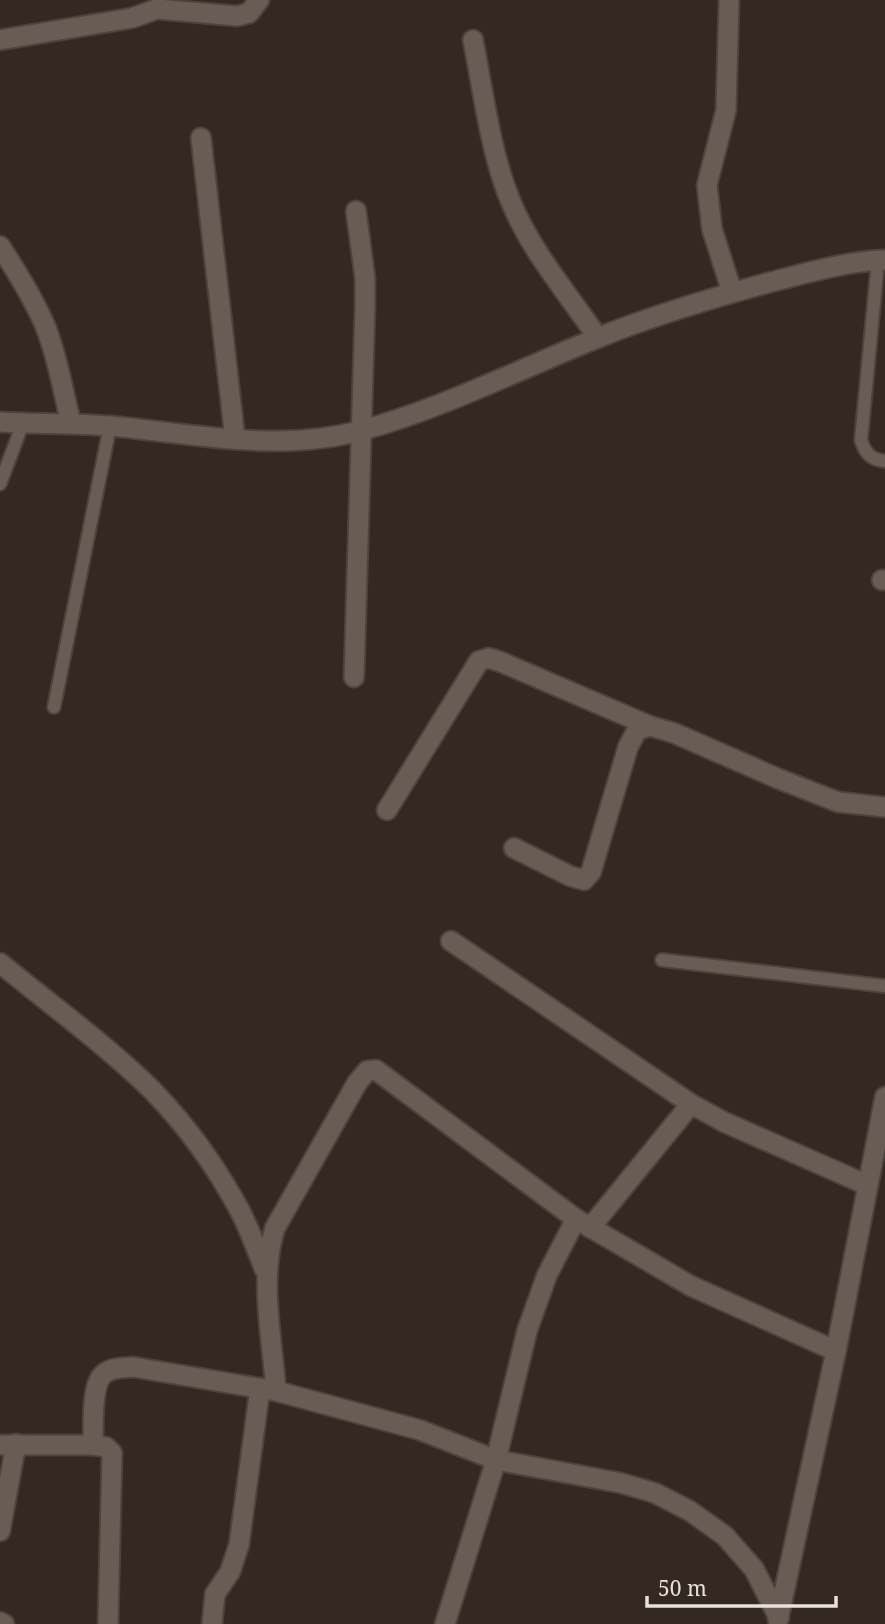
<svg xmlns="http://www.w3.org/2000/svg" width="885" height="1624" viewBox="0 0 885 1624" font-family="'Noto Serif',serif">
<style>
.lines{fill:none;stroke-linecap:round;stroke-linejoin:round}
.service-casing{stroke:#4c433d;stroke-width:16}
.minor-casing{stroke:#4c433d;stroke-width:23}
.service{stroke:#685c55;stroke-width:12}
.minor{stroke:#685c55;stroke-width:19}
</style>
<rect width="100%" height="100%" fill="#332822"/>
<g class="lines">
<defs>
<g id="service">
<path d="M878 260 861 440C865 453 871 460 885 461"/>
<path d="M0 484 23 423"/>
<path d="M54 707 110 426"/>
<path d="M662 960 885 986"/>
</g>
<g id="minor">
<path d="M729 0 726 110 707 185 712 229 732 292"/>
<path d="M0 40 132 18 157 9 237 16 249 13 259 0"/>
<path d="M473 40C483 90 491 156 511 202 531 251 568 294 598 338"/>
<path d="M201 138 235 439"/>
<path d="M0 246C17 272 34 299 46 328 58 358 63 392 71 423"/>
<path d="M0 422C37 424 74 423 111 426 195 434 280 453 363 430 443 408 518 370 595 339 651 316 712 298 771 282 807 273 847 261 885 260"/>
<path d="M882 580H885"/>
<path d="M354 677 365 307V278L356 211"/>
<path d="M387 810 479 661 489 658 501 662 650 726"/>
<path d="M514 848 570 876 584 880 591 872 628 747 637 730 650 726 674 733 779 779 838 802 885 807"/>
<path d="M451 941 691 1104 724 1122 867 1185"/>
<path d="M0 963C51 1005 105 1044 152 1090 186 1125 217 1168 240 1211 250 1230 257 1251 265 1270"/>
<path d="M590 1228 691 1104"/>
<path d="M276 1391C272 1338 259 1279 275 1228L357 1083 367 1071 376 1070 576 1219 691 1286 836 1351"/>
<path d="M0 1445H93L106 1447 112 1453 108 1624"/>
<path d="M93 1445C94 1427 90 1383 105 1373 113 1367 124 1368 133 1367L276 1391 420 1430 496 1460 621 1483 655 1493 690 1511 725 1536 754 1569 779 1618"/>
<path d="M0 1531 16 1444"/>
<path d="M778 1620 836 1351 885 1097"/>
<path d="M0 1622 4 1624"/>
<path d="M212 1624 215 1594 230 1572 239 1545 260 1388"/>
<path d="M445 1624 496 1460 527 1331 547 1275 576 1219"/>
</g>
</defs>
<use href="#service" class="service-casing"/>
<use href="#minor" class="minor-casing"/>
<use href="#service" class="service"/>
<use href="#minor" class="minor"/>
</g>
<path d="M647 1596v10h189v-10" fill="none" stroke="#e9e1dd" stroke-width="3.5"/>
<text x="658" y="1596" font-size="21" fill="#e9e1dd" stroke="#332822" stroke-width="5" paint-order="stroke">50 m</text>
</svg>
